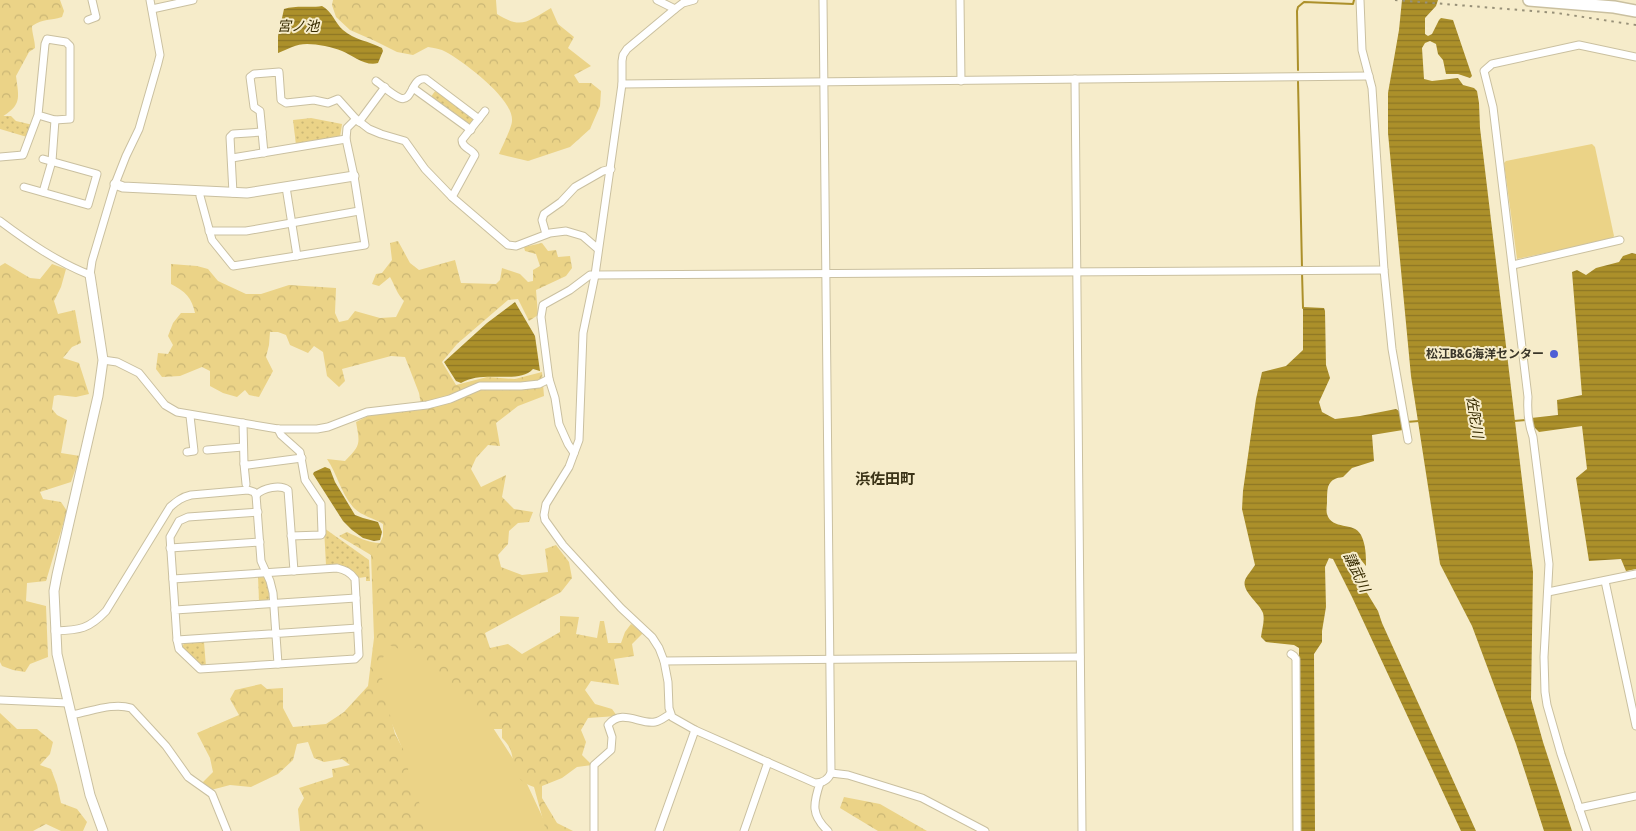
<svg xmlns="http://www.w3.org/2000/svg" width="1636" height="831" viewBox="0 0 1636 831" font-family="'Fira Sans Condensed','Noto Sans JP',sans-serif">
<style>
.green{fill:#ebd387}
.forest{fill:url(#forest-crowns)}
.park{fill:url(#park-dots)}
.water{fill:url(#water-rules)}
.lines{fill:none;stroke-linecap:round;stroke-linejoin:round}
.stream{stroke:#ac902a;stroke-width:2}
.minor-casing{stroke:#cac0a0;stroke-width:9}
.tertiary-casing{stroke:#cac0a0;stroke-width:11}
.trunk-casing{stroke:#cac0a0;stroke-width:14}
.minor{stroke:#fff;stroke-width:7}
.tertiary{stroke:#fff;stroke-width:9}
.trunk{stroke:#fff;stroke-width:11}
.rail{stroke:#979078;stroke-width:2;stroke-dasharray:2.5 5;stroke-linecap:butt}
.poi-dot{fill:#4f5fd5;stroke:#f6ecca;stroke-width:2}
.labels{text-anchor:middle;stroke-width:4;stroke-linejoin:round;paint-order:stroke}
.poi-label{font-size:12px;font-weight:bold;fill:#3a3629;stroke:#f6ecca;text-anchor:end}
.water-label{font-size:14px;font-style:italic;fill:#372b00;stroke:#f6ecca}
.quarter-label{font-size:15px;font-weight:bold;fill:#3b3317;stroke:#f6ecca}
</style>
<defs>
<pattern id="forest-crowns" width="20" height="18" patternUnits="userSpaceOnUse" patternTransform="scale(1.25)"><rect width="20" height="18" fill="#ebd387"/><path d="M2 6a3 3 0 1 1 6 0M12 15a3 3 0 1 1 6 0" fill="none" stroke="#cab675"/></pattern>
<pattern id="park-dots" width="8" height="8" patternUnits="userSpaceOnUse" patternTransform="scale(1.25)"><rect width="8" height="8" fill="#ebd387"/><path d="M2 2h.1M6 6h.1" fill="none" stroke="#cab675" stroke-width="1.8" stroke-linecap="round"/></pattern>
<pattern id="water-rules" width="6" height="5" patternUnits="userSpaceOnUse" patternTransform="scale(1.25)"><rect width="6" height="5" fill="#ac902a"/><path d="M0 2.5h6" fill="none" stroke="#8d7624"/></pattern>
</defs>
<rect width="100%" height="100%" fill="#f6ecca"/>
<g class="green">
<path d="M1592 144 1595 147 1614 236 1612 239 1517 259 1504 163 1506 161Z"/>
<path d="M416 640 486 717 521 771 549 831H414L402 748 374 681 375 652 392 641Z"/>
</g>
<g class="forest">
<path d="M0 0H60L64 11 62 17C50 21 44 18 32 26 32 34 35 40 35 48L29 52 16 76C19 99 22 105 0 118Z"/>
<path d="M333 0H496L497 14C522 30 528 21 551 8L558 24 574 37 568 48 591 66 574 75 579 83H591L601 91 600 106 590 129 570 147 528 161 499 154C502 147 512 127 512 121 514 99 464 62 446 52 441 49 434 48 428 47L413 55 397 52 375 41 350 30 336 17 332 5Z"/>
<path d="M398 241 410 263 419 270 455 260 461 283 496 284 500 280 502 268 520 274 528 282 533 281V270L540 266 536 254 525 251 524 247 542 243 548 251 556 250 558 257 570 256 572 268 566 276 536 290 538 315 529 321 518 299 508 300 457 344 442 362 456 385 487 377 515 379 542 372 544 396 518 406 496 423 500 446 488 445 476 458 471 469 481 487 506 475 502 497 514 509 533 512 529 522 518 523 509 531 508 544 498 555 501 567 522 575 548 572 545 549 556 545 569 562 572 578 561 592 485 633 490 648 508 644 522 654 560 632V616L579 617 576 634 597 638 600 621H604L608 643H621L625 632 631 624 643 633 632 644 634 656 614 659 619 685 591 681 585 690 595 704 612 709 617 716 588 718 581 730 586 742 582 755 592 765 577 767 562 778 542 786V798L557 823 573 831H546L534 787C501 775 523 757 502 738V729H493L482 722 473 707 456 694 427 665 420 647 404 651 389 645 381 662 383 688 395 734 409 760 408 771 425 819 427 831H300L298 809 304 798 299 788 333 777 332 769 350 765 342 759 324 762 314 758 308 742 297 744 293 760 278 774 251 787 230 785 211 790 202 783 213 772 210 758 197 733 239 715 230 699 235 690 261 684 267 689 283 688V708L293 727 326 724 344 712 368 686 374 638 371 555 339 536 347 532C358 537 368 543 380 543L383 536V524C374 518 361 516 353 507 341 493 337 474 327 459L345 461C361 445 360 444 356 422L378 411 422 410 419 393 405 357 391 356 342 369 345 381 339 387 327 376 323 352 314 346 308 353 290 345 286 335 278 332H270L269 345 266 357 273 371 259 397 249 395 245 390 237 397 223 393 210 386V371L202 367 180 376 162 377 156 369 158 353 168 354 173 345 168 336 173 323 181 313H195C192 298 185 291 171 284V264L197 266 208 269 218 281 246 294H261L289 285 336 288 335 313 339 322 348 320 355 311 380 318 396 317 404 301C397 294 395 286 390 277L379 286 372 284 376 274 382 273 392 260 390 243Z"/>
<path d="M5 263 30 278 40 279 52 264 66 269 61 287 54 301 58 314 75 310 81 343 72 347 63 358 79 363 89 394 76 397 58 395 54 396 52 409 57 415 67 420 61 453 80 456 71 482 40 492 43 499 61 502 67 511 46 581 27 583 26 601 46 606 48 657 30 664 25 672 13 670 2 666 0 662V266Z"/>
<path d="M0 713 17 729H37L53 742 50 754 40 765 51 769 57 785 61 803 77 809 87 822 83 831H61L46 824 33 831H0Z"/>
<path d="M844 797 880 804 927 831H878L840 808Z"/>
</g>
<g class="park">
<path d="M436 90 473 117V120L470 124 430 98Z"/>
<path d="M0 116H11L16 121 33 125 27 137 0 129Z"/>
<path d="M311 118 342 124 340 137 296 145 293 120Z"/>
<path d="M324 528 369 560 370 581H366V577L358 578 355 574 326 565Z"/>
<path d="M258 576H263L267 578 270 597 267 601H259Z"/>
<path d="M204 642 206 667H202L182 648 184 643Z"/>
</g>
<g class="water">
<path d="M1402 0H1438L1436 6 1425 18V34L1428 36 1432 34 1439 20 1441 18 1453 20 1472 76 1470 78 1458 74H1446L1443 60 1438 54 1436 44 1430 41 1425 43 1422 48 1424 79 1432 81 1458 78 1463 85 1474 88 1477 91 1479 103 1480 128 1533 572 1531 699 1543 742 1572 831H1544L1516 744 1472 626 1440 564 1411 376 1388 133V93L1399 30Z"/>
<path d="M322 6C332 11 335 23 343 30 354 40 369 41 382 48L383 51 378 63C366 67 352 55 342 51 332 47 318 44 307 44 296 44 288 49 278 53V36L284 9C296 5 310 8 322 6Z"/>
<path d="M1632 253 1636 254V569L1626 571 1621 559 1589 561 1576 478 1587 469 1582 426 1539 432 1531 424V418L1558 415 1557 400 1582 395 1572 272 1577 270 1586 275 1596 268 1619 262 1623 256Z"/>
<path d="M515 302 535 336 540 371 533 369C518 385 484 369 461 383L456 381 444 362 487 323Z"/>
<path d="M1303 307 1324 308 1325 311 1326 365 1330 378 1319 402 1322 412 1335 419 1360 416 1396 409 1399 411 1403 430 1372 435 1374 461 1352 468 1343 477C1336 478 1331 479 1328 487 1327 491 1327 497 1327 502 1327 505 1326 511 1327 514 1332 531 1354 521 1361 535 1366 545 1366 556 1366 566L1357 555 1349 556 1364 588 1378 611 1382 623 1476 831H1461L1352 597 1333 559 1329 558 1325 567 1326 607 1322 631V642L1314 654 1315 831H1300L1299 648 1294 645 1266 642 1261 637C1262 628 1265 621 1263 613 1259 602 1239 590 1246 578 1248 574 1252 570 1255 565L1242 509 1243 491 1256 399 1262 372 1286 366 1303 350Z"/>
<path d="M325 467 330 469 335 482 355 515 363 518 378 522 382 532 380 540 374 541 363 538 352 530 343 521 313 474 314 472Z"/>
</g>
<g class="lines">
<g class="stream">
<path d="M1298 70 1297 11 1298 7 1304 2 1353 4 1354 0"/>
<path d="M1298 81 1302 268"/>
<path d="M1302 272 1303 308"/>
<path d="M1514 421 1527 420"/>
<path d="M1406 422 1419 421"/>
</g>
<defs>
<g id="minor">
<path d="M657 0 675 9"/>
<path d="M694 0 683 3 675 9 627 49 623 55 622 61V84L595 275 583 333 579 440 569 467 546 504 544 515 545 520 563 545 621 608 652 637 659 648 664 661 668 682 669 708 672 717 695 730 815 783C822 783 828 780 831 773L823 0"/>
<path d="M960 0 961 81"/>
<path d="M1360 0 1362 50 1372 88 1384 270 1392 349 1408 440"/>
<path d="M152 9 193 0"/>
<path d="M88 20 96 17 92 0"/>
<path d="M1075 79 1082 831"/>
<path d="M376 81C383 86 392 95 400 98 413 103 411 76 426 79L479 119"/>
<path d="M622 84 1369 76"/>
<path d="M413 88 471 130"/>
<path d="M359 122 385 87"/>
<path d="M264 153 260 111 254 107 250 77 254 74 279 72 281 100 286 103 314 100 328 103 338 99 356 119 369 129 381 134 405 141 425 169 452 197 508 245 516 246 550 233 566 231 583 236 598 249"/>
<path d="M0 157 23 155 38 115 45 44 47 39 66 42 70 46V119L55 120 38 115"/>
<path d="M232 158 346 139"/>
<path d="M24 187 88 205 97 174 43 159"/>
<path d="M286 187 297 256"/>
<path d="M200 191V196L212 240 233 266 365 245 354 176 346 139 347 128 356 119"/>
<path d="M43 192 52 161 55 120"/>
<path d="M233 193 230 137 233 134 262 132"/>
<path d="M452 197 475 155C472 149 462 148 462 140L485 111"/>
<path d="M0 221C28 242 57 262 90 275L92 261 115 184 126 156 139 129 158 63 160 55 150 0"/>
<path d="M209 231H246L359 211"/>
<path d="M546 234 542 220 544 214 561 202 575 187 603 171 611 169"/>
<path d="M1513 265 1620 240"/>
<path d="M103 360 117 362 139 373 165 405 177 412 278 429H317L328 427 367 412 427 405 450 399 480 386H521L539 384 549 379 555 398 559 424 568 444 574 453"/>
<path d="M549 379 541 317 543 305 570 290 590 275H595L1384 270"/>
<path d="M243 423 244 464 248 465 302 458"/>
<path d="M278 429 281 435 300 452 305 480 321 504 322 533 321 535 291 536"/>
<path d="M207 450 243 447"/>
<path d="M187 452 194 451 190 416"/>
<path d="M244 464 246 484"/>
<path d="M256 495C263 488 280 484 288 490L294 571"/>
<path d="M170 548 260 542"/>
<path d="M173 579 337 568C345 570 350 572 355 579L359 655 355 659 278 664"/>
<path d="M1605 581 1636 726"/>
<path d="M1548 592 1636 574"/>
<path d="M175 610 170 537 179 521 188 517 258 512"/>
<path d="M55 631C80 630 89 629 106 611L170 507C177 501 182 497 191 495L248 490 254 492 256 495 261 561 270 581 273 593 278 664 200 669 179 649 177 640 358 628"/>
<path d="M177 640 175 610 356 598"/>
<path d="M1291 654 1294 656 1296 659 1297 831"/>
<path d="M664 661 1080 657"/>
<path d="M0 700 68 703"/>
<path d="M71 715C90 712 113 702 131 708L166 746 188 777 212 794 227 831"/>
<path d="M831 773 848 775 922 798 985 831"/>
<path d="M820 783C813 804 811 815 828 831"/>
<path d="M1579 808 1636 796"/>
<path d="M594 831V765L611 750 612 737 608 725C622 708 640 725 655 722 661 721 665 717 670 714"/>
<path d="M659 831 695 730"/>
<path d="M744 831 768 762"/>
<path d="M1587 831 1561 754 1547 705 1545 692 1544 657 1549 564 1533 437C1528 423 1527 411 1528 397L1493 107 1484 71 1492 64 1579 45 1636 57"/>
</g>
<g id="tertiary">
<path d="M115 184 123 187 247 193 354 176"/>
<path d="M90 275 103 360 98 396 57 575 54 591 57 654 90 795 103 831"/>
</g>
<path id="trunk" d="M1529 0 1614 7 1636 11"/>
</defs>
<use href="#minor" class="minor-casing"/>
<use href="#tertiary" class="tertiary-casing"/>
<use href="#trunk" class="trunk-casing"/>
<use href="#minor" class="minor"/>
<use href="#tertiary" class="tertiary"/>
<use href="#trunk" class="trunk"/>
<path class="rail" d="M1395 0 1557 13 1636 25"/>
</g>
<circle class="poi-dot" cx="1554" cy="354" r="5"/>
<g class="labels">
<g class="poi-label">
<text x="1544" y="358">松江B&amp;G海洋センター</text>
</g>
<g class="water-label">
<text x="298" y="31">宮ノ池</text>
<text transform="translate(1475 417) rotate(81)" y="5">佐陀川</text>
<text transform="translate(1357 572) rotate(65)" y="5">講武川</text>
</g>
<g class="quarter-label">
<text x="885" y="484">浜佐田町</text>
</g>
</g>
</svg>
